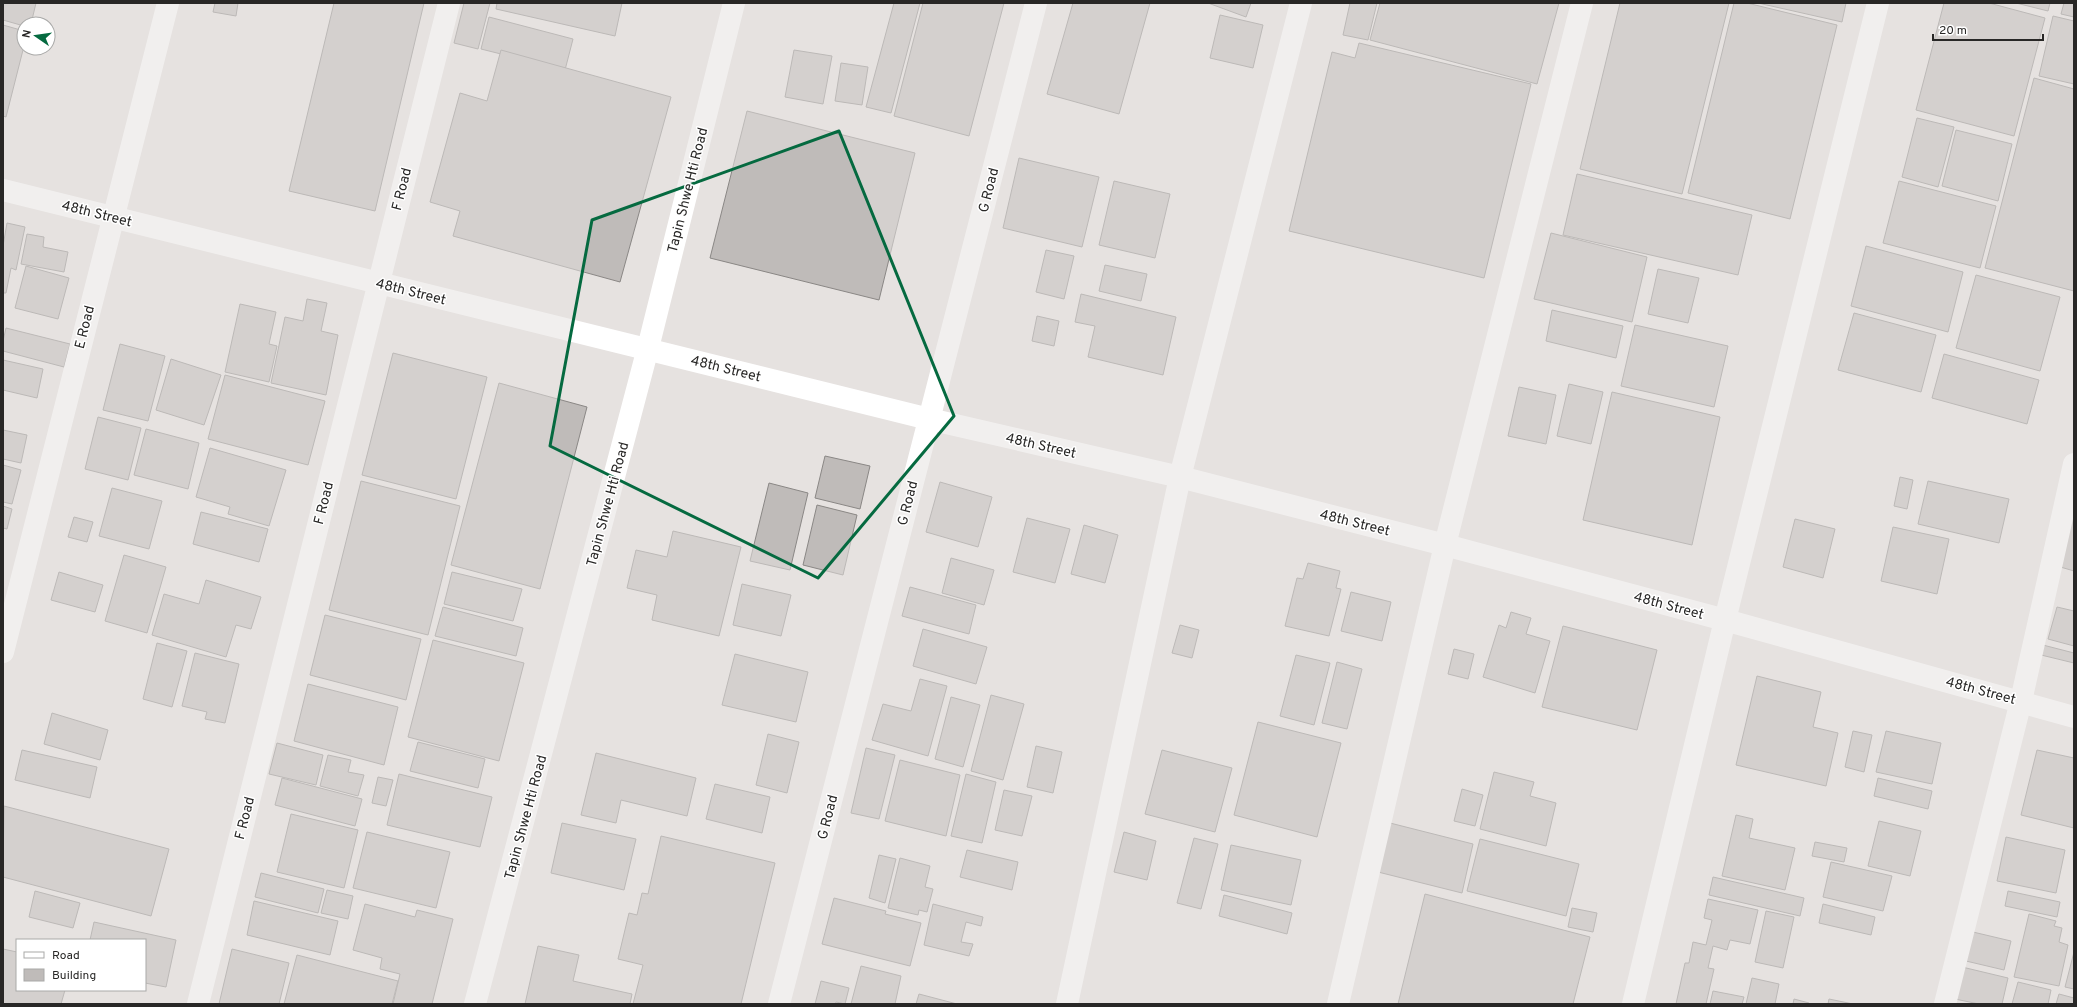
<svg xmlns="http://www.w3.org/2000/svg" width="2077" height="1007" viewBox="0 0 2077 1007" font-family="Overpass,sans-serif">
<style>
.building{fill:#bfbbb9;stroke:#8a8785}
.lines{fill:none;stroke-linecap:round;stroke-linejoin:round}
.minor{stroke:#fff;stroke-width:22}
.marked{fill:none;stroke:#056a40;stroke-width:3;stroke-linejoin:round}
.labels{text-anchor:middle;stroke-width:3;stroke-linejoin:round;paint-order:stroke}
.street-label{font-size:14px;fill:#282726;stroke:#fff}
</style>
<rect width="100%" height="100%" fill="#e6e2e0"/>
<g class="building">
<path d="M3 3H36L31 24H24V26L3 20Z"/>
<path d="M215 3H238L236 16 213 12Z"/>
<path d="M334 3H424L375 211 289 191Z"/>
<path d="M464 3H490L478 49 454 43Z"/>
<path d="M497 3H622L615 36 496 9Z"/>
<path d="M894 3H920L891 113 866 107Z"/>
<path d="M923 3H1004L969 136 894 116Z"/>
<path d="M1073 3H1150L1119 114 1047 94Z"/>
<path d="M1208 3H1251L1246 17Z"/>
<path d="M1350 3H1377L1368 40 1343 35Z"/>
<path d="M1380 3H1559L1537 84 1370 40Z"/>
<path d="M1620 3H1729L1682 194 1580 169Z"/>
<path d="M1734 3H1747L1837 25 1790 219 1688 193Z"/>
<path d="M1758 3H1846L1842 22Z"/>
<path d="M1944 3H1989L2045 18 2014 136 1916 110Z"/>
<path d="M2016 3H2050L2048 11Z"/>
<path d="M2064 3H2074V17L2061 14Z"/>
<path d="M1220 15 1263 25 1253 68 1210 58Z"/>
<path d="M2053 16 2074 21V84L2039 76Z"/>
<path d="M489 17 573 39 565 70 481 49Z"/>
<path d="M3 25 24 31V46L6 117 3 116Z"/>
<path d="M1359 43 1531 84 1484 278 1289 231 1332 52 1355 58Z"/>
<path d="M501 50 671 97 620 282 453 236 460 211 430 202 460 93 487 101Z"/>
<path d="M794 50 832 56 823 104 785 97Z"/>
<path d="M841 63 868 67 862 105 835 101Z"/>
<path d="M2034 78 2074 89V291L1985 268Z"/>
<path d="M747 111 915 153 879 300 710 258Z"/>
<path d="M1917 118 1954 127 1938 187 1902 177Z"/>
<path d="M1956 130 2012 144 1998 201 1942 186Z"/>
<path d="M1019 158 1099 177 1082 247 1003 228Z"/>
<path d="M1577 174 1752 215 1738 275 1563 235Z"/>
<path d="M1114 181 1170 194 1155 258 1099 245Z"/>
<path d="M1899 181 1996 206 1980 268 1883 243Z"/>
<path d="M7 223 25 227 16 270 11 268 6 293H3V246Z"/>
<path d="M1551 233 1647 257 1632 322 1534 299Z"/>
<path d="M27 234 44 237 43 247 68 252 64 272 21 264Z"/>
<path d="M1866 246 1963 272 1948 332 1851 306Z"/>
<path d="M1046 250 1074 256 1064 299 1036 292Z"/>
<path d="M1105 265 1147 274 1141 301 1099 291Z"/>
<path d="M26 266 69 278 58 319 15 308Z"/>
<path d="M1658 269 1699 278 1688 323 1648 314Z"/>
<path d="M1976 275 2060 297 2040 371 1956 348Z"/>
<path d="M1081 294 1176 317 1163 375 1088 357 1095 326 1075 322Z"/>
<path d="M307 299 327 303 321 331 338 335 326 395 271 383 285 317 303 321Z"/>
<path d="M240 304 276 312 269 344 277 346 269 382 225 372Z"/>
<path d="M1552 310 1623 326 1616 358 1546 341Z"/>
<path d="M1854 313 1936 335 1921 392 1838 370Z"/>
<path d="M1037 316 1059 321 1054 346 1032 341Z"/>
<path d="M1635 325 1728 346 1714 407 1621 386Z"/>
<path d="M6 328 70 344 64 367 3 351V341Z"/>
<path d="M120 344 165 356 148 421 103 410Z"/>
<path d="M393 353 487 377 456 499 362 475Z"/>
<path d="M1944 354 2039 380 2027 424 1932 398Z"/>
<path d="M171 359 221 375 204 425 156 410Z"/>
<path d="M3 360 43 369 37 398 3 390Z"/>
<path d="M225 375 325 401 308 465 208 439Z"/>
<path d="M499 383 587 407 540 589 451 565Z"/>
<path d="M1569 384 1603 392 1591 444 1557 436Z"/>
<path d="M1519 387 1556 395 1546 444 1508 436Z"/>
<path d="M1612 392 1720 417 1692 545 1583 520Z"/>
<path d="M98 417 141 428 128 480 85 469Z"/>
<path d="M146 429 199 443 188 489 134 475Z"/>
<path d="M3 430 27 435 21 463 3 459Z"/>
<path d="M210 448 286 470 269 526 228 514 230 507 196 497Z"/>
<path d="M825 456 870 466 860 509 815 498Z"/>
<path d="M3 465 21 470 12 504 3 502Z"/>
<path d="M1900 477 1913 480 1907 509 1894 506Z"/>
<path d="M361 481 460 506 428 635 329 610Z"/>
<path d="M1928 481 2009 499 1999 543 1918 524Z"/>
<path d="M940 482 992 497 978 547 926 532Z"/>
<path d="M769 483 808 493 790 570 750 561Z"/>
<path d="M112 488 162 501 149 549 99 536Z"/>
<path d="M817 505 857 515 843 575 803 565Z"/>
<path d="M3 506 12 509 7 529 3 528Z"/>
<path d="M2074 507V571L2057 566Z"/>
<path d="M201 512 268 529 259 562 193 544Z"/>
<path d="M74 517 93 522 87 542 68 537Z"/>
<path d="M1027 518 1070 529 1055 583 1013 572Z"/>
<path d="M1795 519 1835 529 1823 578 1783 567Z"/>
<path d="M1084 525 1118 535 1105 583 1071 574Z"/>
<path d="M1893 527 1949 539 1937 594 1881 581Z"/>
<path d="M673 531 741 547 719 636 652 620 657 595 627 588 636 550 667 557Z"/>
<path d="M124 555 166 567 147 633 105 621Z"/>
<path d="M951 558 994 570 984 605 942 593Z"/>
<path d="M1308 563 1340 571 1336 588 1341 589 1329 636 1285 626 1297 578 1303 579Z"/>
<path d="M59 572 103 585 95 612 51 600Z"/>
<path d="M452 572 522 589 513 621 444 604Z"/>
<path d="M206 580 261 597 251 629 236 625 226 657 152 635 164 594 199 604Z"/>
<path d="M742 584 791 595 781 636 733 625Z"/>
<path d="M910 587 976 605 969 634 902 616Z"/>
<path d="M1351 592 1391 602 1382 641 1341 631Z"/>
<path d="M443 607 523 628 516 656 435 636Z"/>
<path d="M2057 607 2074 611V646L2048 639Z"/>
<path d="M1511 612 1531 618 1526 634 1550 641 1535 693 1483 677 1499 625 1506 628Z"/>
<path d="M325 615 421 639 406 700 310 675Z"/>
<path d="M1180 625 1199 630 1192 658 1172 653Z"/>
<path d="M1563 626 1657 650 1637 730 1542 707Z"/>
<path d="M923 629 987 647 976 684 913 666Z"/>
<path d="M433 640 524 663 499 761 408 737Z"/>
<path d="M157 643 187 651 172 707 143 699Z"/>
<path d="M2039 644 2074 653V663L2037 654Z"/>
<path d="M1454 649 1474 654 1468 679 1448 674Z"/>
<path d="M195 653 239 664 225 723 205 719 207 712 182 706Z"/>
<path d="M735 654 808 672 796 722 722 705Z"/>
<path d="M1296 655 1330 663 1314 725 1280 716Z"/>
<path d="M1337 662 1362 669 1347 729 1322 723Z"/>
<path d="M1757 676 1821 692 1813 727 1838 733 1826 786 1736 765Z"/>
<path d="M920 679 947 686 928 756 872 740 883 704 911 711Z"/>
<path d="M308 684 398 707 384 765 294 741Z"/>
<path d="M991 695 1024 704 1003 780 971 771Z"/>
<path d="M951 697 980 705 963 767 935 759Z"/>
<path d="M52 713 108 730 100 760 44 744Z"/>
<path d="M1258 722 1341 743 1317 837 1234 815Z"/>
<path d="M1853 731 1872 735 1864 772 1845 767Z"/>
<path d="M1886 731 1941 743 1932 784 1876 772Z"/>
<path d="M768 734 799 742 787 793 756 785Z"/>
<path d="M418 742 485 759 478 788 410 771Z"/>
<path d="M277 743 323 755 316 785 269 774Z"/>
<path d="M1036 746 1062 752 1053 793 1027 787Z"/>
<path d="M866 748 895 755 879 819 851 813Z"/>
<path d="M22 750 97 767 90 798 15 780Z"/>
<path d="M1162 750 1232 768 1215 832 1145 814Z"/>
<path d="M2037 750 2074 758V828L2021 815Z"/>
<path d="M596 753 696 778 687 816 621 800 616 823 581 815Z"/>
<path d="M328 755 351 760 348 772 364 775 358 796 320 786Z"/>
<path d="M900 760 960 775 946 836 885 821Z"/>
<path d="M1494 772 1534 782 1530 796 1556 803 1546 846 1480 829Z"/>
<path d="M399 774 492 797 480 847 387 825Z"/>
<path d="M966 774 996 782 982 843 951 836Z"/>
<path d="M378 777 393 780 386 806 372 803Z"/>
<path d="M282 778 362 799 355 826 275 805Z"/>
<path d="M1878 778 1932 791 1928 809 1874 796Z"/>
<path d="M715 784 770 797 762 833 706 819Z"/>
<path d="M1462 789 1483 795 1475 826 1454 821Z"/>
<path d="M1004 790 1032 796 1022 836 995 830Z"/>
<path d="M4 806 169 849 151 916 3 877Z"/>
<path d="M291 814 358 830 344 888 277 872Z"/>
<path d="M1736 815 1753 819 1749 838 1795 848 1785 890 1722 876Z"/>
<path d="M1879 821 1921 831 1910 876 1868 866Z"/>
<path d="M562 823 636 839 624 890 551 873Z"/>
<path d="M1390 823 1473 844 1462 893 1378 872Z"/>
<path d="M367 832 450 852 436 908 353 888Z"/>
<path d="M1124 832 1156 841 1147 880 1114 872Z"/>
<path d="M661 836 775 863 741 1004H633L643 965 618 959 629 913 637 915 642 893 648 894Z"/>
<path d="M2006 837 2065 850 2056 893 1997 881Z"/>
<path d="M1194 838 1218 844 1201 909 1177 903Z"/>
<path d="M1480 839 1579 864 1566 916 1467 891Z"/>
<path d="M1815 842 1847 848 1844 862 1812 856Z"/>
<path d="M1231 845 1301 860 1291 905 1221 890Z"/>
<path d="M967 850 1018 862 1012 890 960 877Z"/>
<path d="M879 855 896 859 885 903 869 898Z"/>
<path d="M900 858 930 866 925 887 933 889 927 912 919 910 918 915 888 908Z"/>
<path d="M1831 862 1892 876 1883 911 1823 897Z"/>
<path d="M261 873 324 889 318 913 255 897Z"/>
<path d="M1713 877 1804 898 1800 916 1709 895Z"/>
<path d="M327 890 353 896 348 919 321 913Z"/>
<path d="M35 891 80 903 73 928 29 917Z"/>
<path d="M2008 891 2060 902 2057 917 2005 906Z"/>
<path d="M1425 894 1590 937 1573 1004H1398Z"/>
<path d="M1224 895 1292 913 1287 934 1219 916Z"/>
<path d="M834 898 886 911 885 914 921 923 910 966 822 944Z"/>
<path d="M1708 899 1758 910 1750 944 1730 940 1727 950 1713 946 1708 968 1714 969 1706 1004H1676L1685 963H1689L1693 942 1706 945 1712 920 1704 918Z"/>
<path d="M254 901 338 921 330 955 247 935Z"/>
<path d="M365 904 415 917 417 910 453 919 432 1004H393L400 974 380 969 382 958 353 950Z"/>
<path d="M933 904 983 917 981 926 966 922 961 942 973 944 969 956 924 945Z"/>
<path d="M1823 904 1875 917 1871 935 1819 923Z"/>
<path d="M1572 908 1597 913 1593 932 1568 927Z"/>
<path d="M1766 911 1794 917 1783 968 1755 962Z"/>
<path d="M2029 914 2056 921 2054 926 2062 928 2059 942 2068 945 2059 986 2014 977Z"/>
<path d="M94 922 176 940 166 987 145 983V940H90Z"/>
<path d="M1973 932 2011 941 2004 970 1966 961Z"/>
<path d="M538 946 579 955 573 981 632 994 630 1004H525Z"/>
<path d="M3 949 17 952V990H65L61 1004H3Z"/>
<path d="M232 949 289 963 279 1004H219Z"/>
<path d="M2074 952V989L2065 987Z"/>
<path d="M297 955 398 981 392 1004H284Z"/>
<path d="M861 966 901 976 895 1004H851Z"/>
<path d="M1962 967 2008 978 2002 1004H1979L1955 999Z"/>
<path d="M1752 978 1779 984 1775 1004H1746Z"/>
<path d="M821 981 849 988 845 1004 836 1002 835 1004H815Z"/>
<path d="M2018 982 2051 990 2048 1004H2012Z"/>
<path d="M1713 991 1744 997 1742 1004H1710Z"/>
<path d="M919 994 957 1004H916Z"/>
<path d="M2059 994 2074 998V1004H2056Z"/>
<path d="M1794 999 1809 1003V1004H1793Z"/>
<path d="M1829 999 1853 1004H1828Z"/>
</g>
<g class="lines">
<g class="minor">
<path d="M3 190 929 419 1180 477 1445 545 1725 620 2074 717"/>
<path d="M3 652 168 3"/>
<path d="M198 1004 449 3"/>
<path d="M475 1004 648 348 734 3"/>
<path d="M779 1004 1036 3"/>
<path d="M1067 1004 1180 477 1301 3"/>
<path d="M1338 1004 1445 545 1582 3"/>
<path d="M1633 1004 1725 620 1878 3"/>
<path d="M1945 1004 2021 701 2074 464"/>
</g>
</g>
<path d="M0 0H2077V1007H0ZM839 131 954 416 818 578 550 446 592 220Z" fill="#e6e2e0" fill-opacity=".55" fill-rule="evenodd"/>
<path class="marked" d="M839 131 954 416 818 578 550 446 592 220Z"/>
<g class="labels">
<g class="street-label">
<text transform="translate(401 189) rotate(-76)" y="5">F Road</text>
<text transform="translate(687 190) rotate(-76)" y="5">Tapin Shwe Hti Road</text>
<text transform="translate(988 190) rotate(-76)" y="5">G Road</text>
<text transform="translate(97 213) rotate(14)" y="5">48th Street</text>
<text transform="translate(411 291) rotate(14)" y="5">48th Street</text>
<text transform="translate(84 327) rotate(-76)" y="5">E Road</text>
<text transform="translate(726 368) rotate(14)" y="5">48th Street</text>
<text transform="translate(1041 445) rotate(13)" y="5">48th Street</text>
<text transform="translate(323 503) rotate(-76)" y="5">F Road</text>
<text transform="translate(907 503) rotate(-76)" y="5">G Road</text>
<text transform="translate(607 504) rotate(-75)" y="5">Tapin Shwe Hti Road</text>
<text transform="translate(1355 522) rotate(14)" y="5">48th Street</text>
<text transform="translate(1669 605) rotate(15)" y="5">48th Street</text>
<text transform="translate(1981 690) rotate(15)" y="5">48th Street</text>
<text transform="translate(525 817) rotate(-75)" y="5">Tapin Shwe Hti Road</text>
<text transform="translate(827 817) rotate(-76)" y="5">G Road</text>
<text transform="translate(244 818) rotate(-76)" y="5">F Road</text>
</g>
</g>
<rect width="2077" height="1007" fill="none" stroke="#282726" stroke-width="8"/>
<rect x="16" y="939" width="130" height="52" fill="#ffffff" stroke="#a9a9a8"/>
<rect x="24" y="952" width="20" height="6" fill="#ffffff" stroke="#a9a9a8"/>
<text x="52" y="959" font-size="12" fill="#282726">Road</text>
<rect x="24" y="969" width="20" height="12" fill="#bfbbb9" stroke="#a9a9a8"/>
<text x="52" y="979" font-size="12" fill="#282726">Building</text>
<g transform="translate(36 36) rotate(283)"><circle r="19" fill="#ffffff" stroke="#a9a9a8"/>
<path d="M0-3L7 15L0 10L-7 15Z" fill="#056a40"/>
<text y="-6" font-size="11" font-weight="bold" text-anchor="middle" fill="#282726">N</text>
</g>
<path d="M1933 34v6h110v-6" fill="none" stroke="#282726" stroke-width="2"/>
<text x="1939" y="34" font-size="12" fill="#282726" stroke="#ffffff" stroke-width="3" paint-order="stroke">20 m</text>
</svg>
